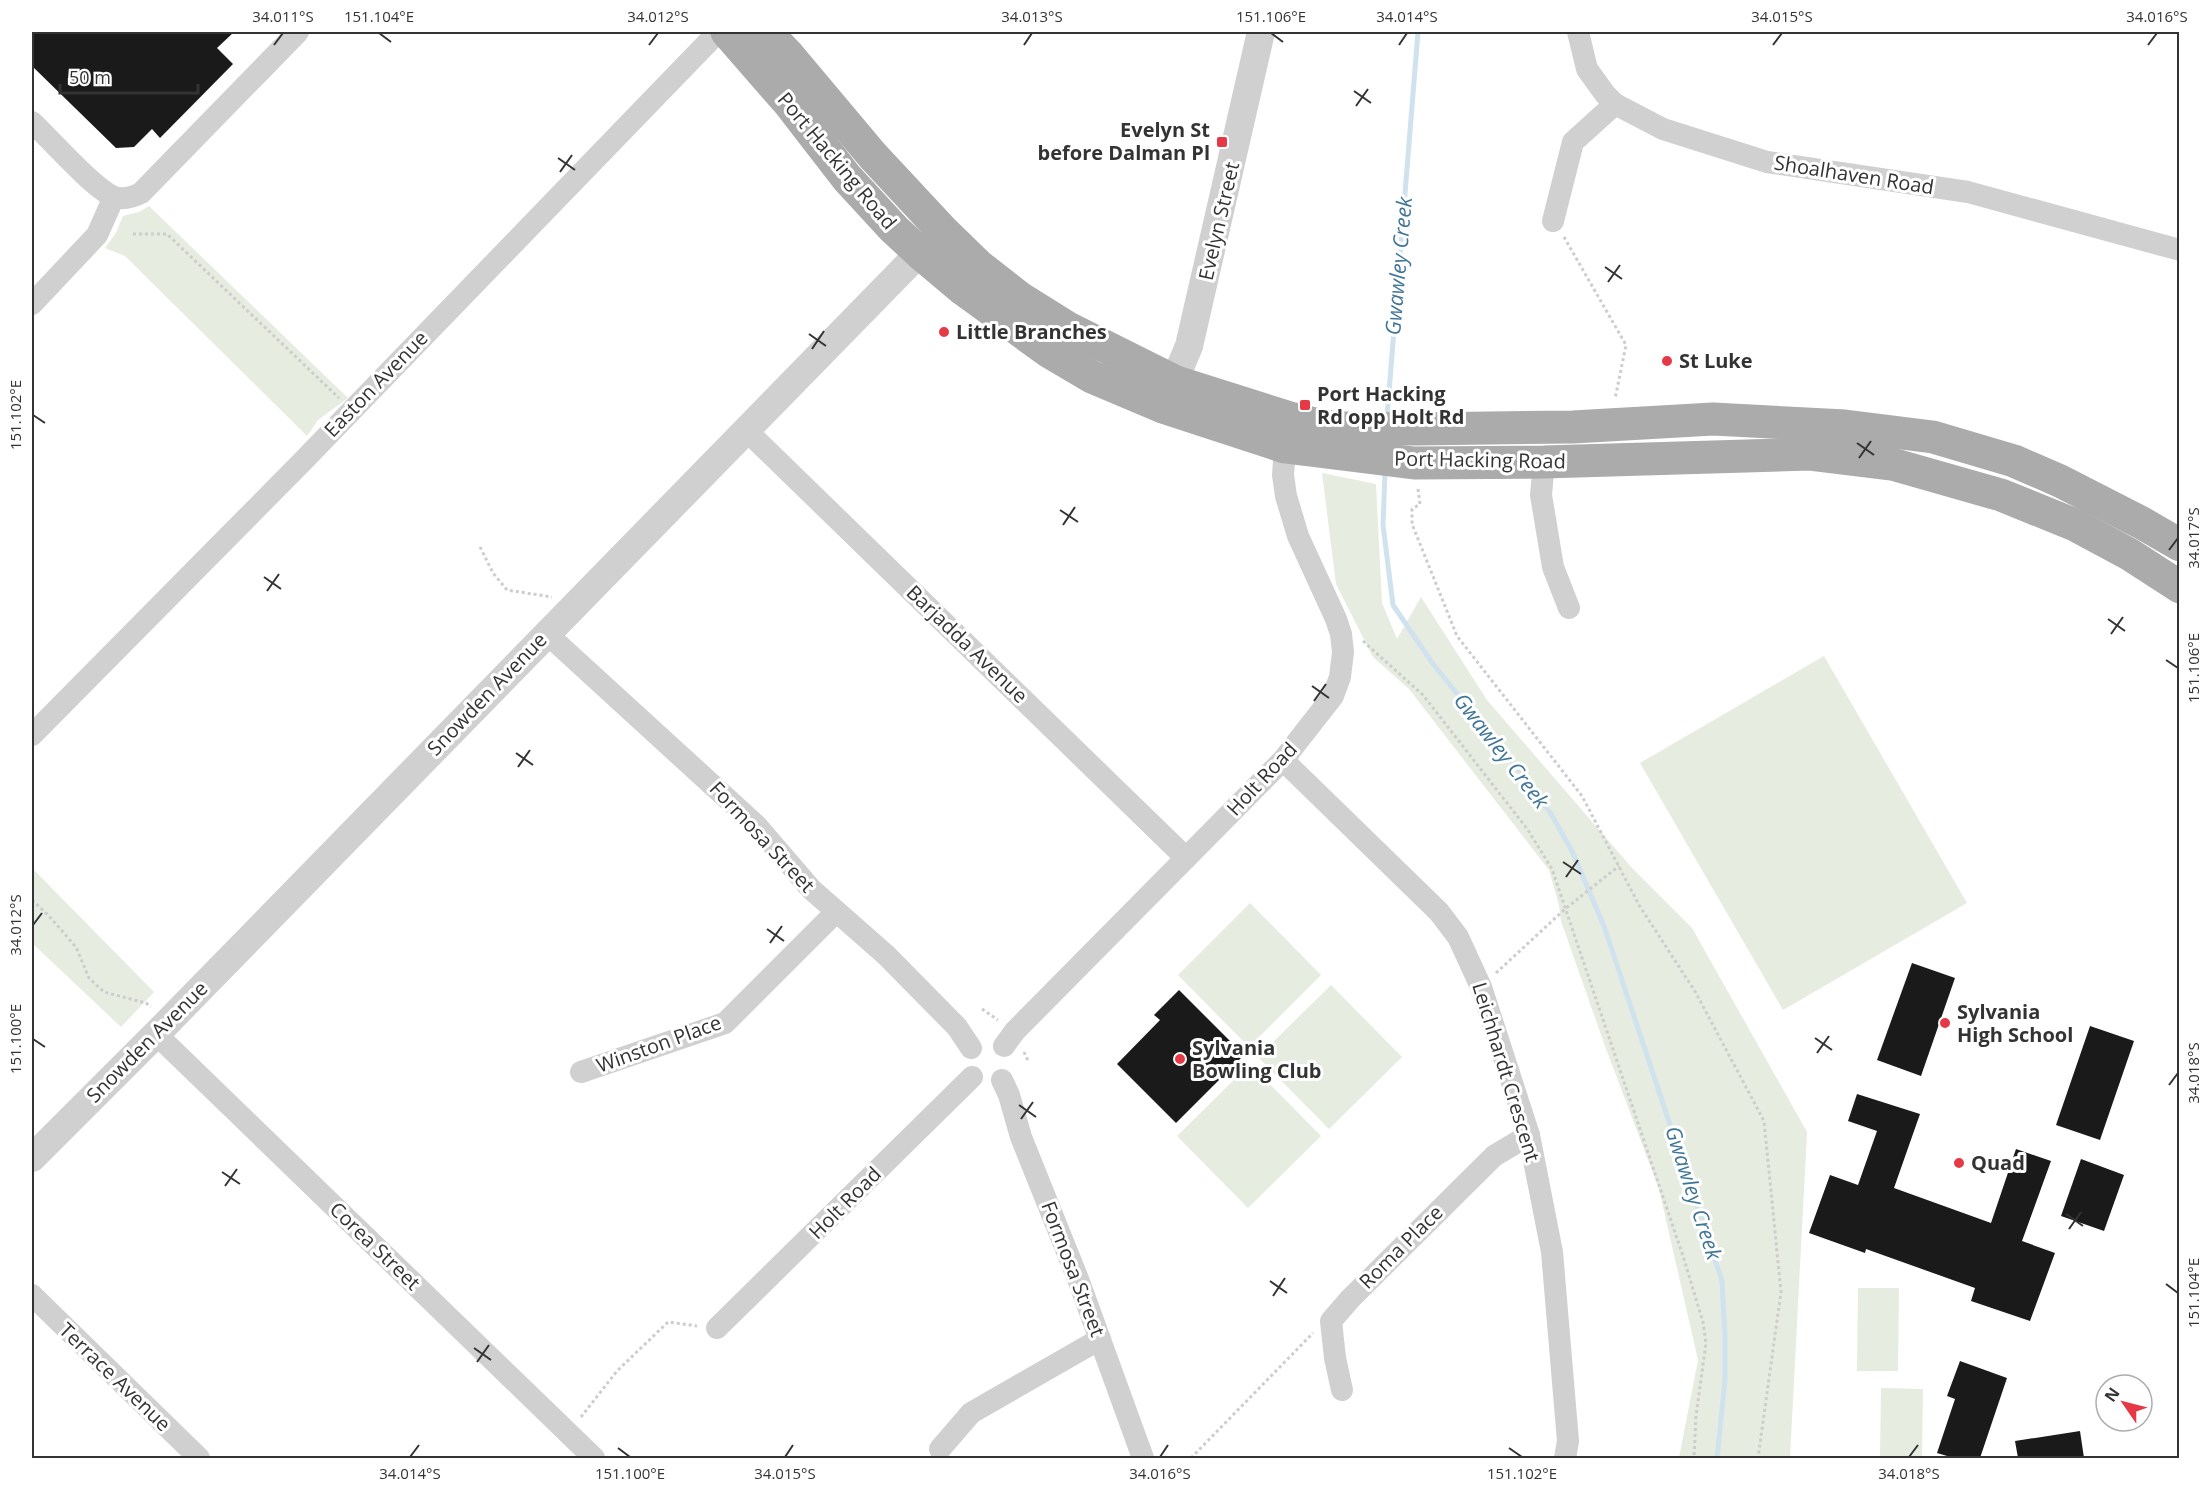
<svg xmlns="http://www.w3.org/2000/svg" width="2211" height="1490" viewBox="0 0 2211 1490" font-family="'Open Sans',sans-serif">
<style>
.green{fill:#e6ecdf}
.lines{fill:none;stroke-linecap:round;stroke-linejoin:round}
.stream{stroke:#cfe2ee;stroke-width:5}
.building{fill:#1a1a1a}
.path{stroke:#cdcdcd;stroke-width:3;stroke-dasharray:3 3;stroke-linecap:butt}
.minor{stroke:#d0d0d0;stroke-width:22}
.tertiary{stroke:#d0d0d0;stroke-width:28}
.primary{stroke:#ababab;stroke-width:33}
.ticks{fill:none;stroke:#333;stroke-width:2}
.poi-dot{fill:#e63946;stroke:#fff;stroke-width:2}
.labels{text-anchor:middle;stroke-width:6;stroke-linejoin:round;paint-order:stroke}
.poi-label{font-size:20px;font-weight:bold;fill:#333;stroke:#fff;text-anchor:start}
.street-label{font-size:20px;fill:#333;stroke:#fff}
.water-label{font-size:21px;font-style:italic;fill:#3f7597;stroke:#fff}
.neatline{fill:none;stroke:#333;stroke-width:2}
.ticks-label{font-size:15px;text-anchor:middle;fill:#333}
</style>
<rect width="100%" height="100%" fill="#fff"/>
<g class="green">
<path d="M149 206 348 398 318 420 307 436 125 256 105 248 116 233 123 216 139 212Z"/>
<path d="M1322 473 1376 484 1382 603 1397 639 1421 597 1487 700 1632 868 1692 928 1807 1132 1790 1458H1679L1698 1360 1659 1189 1605 1046 1561 921 1559 905 1549 870 1409 689 1373 657 1336 584Z"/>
<path d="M1824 656 1967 903 1783 1010 1640 763Z"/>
<path d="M32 868 154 992 121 1027 32 943Z"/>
<path d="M1250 903 1321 975 1249 1047 1178 975Z"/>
<path d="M1331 985 1402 1057 1329 1129 1258 1057Z"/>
<path d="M1250 1064 1321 1136 1248 1208 1177 1136Z"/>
<path d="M1858 1288H1899L1898 1371H1857Z"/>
<path d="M1881 1388 1923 1389 1922 1458H1880Z"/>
</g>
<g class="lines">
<g class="stream">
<path d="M1387 417 1418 32"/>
<path d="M1385 472 1383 525 1393 605 1433 664 1523 775 1551 814 1572 851 1604 926 1722 1281 1725 1337V1380L1717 1458"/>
</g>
</g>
<g class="building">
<path d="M32 32H234L217 48 233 64 160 138 152 129 134 147 116 148 32 66Z"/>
<path d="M1912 963 1955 978 1921 1076 1877 1060Z"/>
<path d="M1179 990 1244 1055 1176 1123 1117 1064 1160 1020 1154 1015Z"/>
<path d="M2090 1026 2134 1041 2100 1140 2056 1125Z"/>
<path d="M1857 1094 1920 1114 1894 1188 1991 1223 2016 1149 2051 1161 2022 1241 2055 1253 2030 1321 1971 1301 1975 1288 1866 1249 1865 1253 1809 1233 1830 1175 1858 1185 1877 1131 1848 1121Z"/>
<path d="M2081 1159 2124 1175 2104 1231 2061 1216Z"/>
<path d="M1960 1361 2007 1378 1980 1458H1954L1937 1453 1955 1399 1947 1396Z"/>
<path d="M2080 1431 2084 1458H2018L2015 1441Z"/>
</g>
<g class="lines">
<g class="path">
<path d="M133 234H167L339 398"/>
<path d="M1564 237 1626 345 1615 399"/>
<path d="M1418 489 1420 504 1412 509V524L1457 636 1582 796 1639 905 1696 993 1764 1121 1781 1292 1758 1458"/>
<path d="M480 547 493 573 507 590 552 597"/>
<path d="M1363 641 1423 695 1528 830 1552 869 1683 1256 1703 1322 1706 1343 1696 1416 1694 1458"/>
<path d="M32 900 48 915 76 947 89 978 104 992 146 1003 151 1007"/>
<path d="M1496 973 1565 909 1619 866"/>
<path d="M982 1009 998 1020"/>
<path d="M1024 1052 1028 1061"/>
<path d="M581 1417 617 1371 668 1322 697 1326"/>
<path d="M1191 1458 1313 1333"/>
</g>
<g class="minor">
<path d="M1578 32 1587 69 1605 94 1615 104 1663 129 1767 162 1968 192 2180 250"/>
<path d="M32 122C50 139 93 188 114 197 124 200 133 197 141 193L298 32"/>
<path d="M1553 221 1573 142 1615 104"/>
<path d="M32 304 97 235 114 197"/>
<path d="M747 431 1186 858"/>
<path d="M1544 462 1541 495 1553 567 1569 608"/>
<path d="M546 633 756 825 811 889 886 955 957 1027 971 1048"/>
<path d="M32 735 303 461 718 32"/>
<path d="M1283 760 1439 912 1458 937 1481 987 1529 1135 1552 1252 1568 1441 1565 1458"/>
<path d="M156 1034 594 1458"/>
<path d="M1004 1046 1015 1031 1283 760 1333 696 1340 677 1343 652 1341 634 1336 619 1298 536 1286 496 1283 475 1285 447"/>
<path d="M581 1072 725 1023 836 912"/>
<path d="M1002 1080 1009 1095 1021 1137 1078 1279 1143 1458"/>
<path d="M32 1295 199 1458"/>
<path d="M717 1328 972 1077"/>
<path d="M1342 1390 1335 1358 1331 1321 1350 1299 1494 1156 1529 1135"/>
<path d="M940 1449 971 1413 1100 1339"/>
</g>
<g class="tertiary">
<path d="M1166 401 1189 346 1261 32"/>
<path d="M32 1158 168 1022 934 238"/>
</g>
<g class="primary">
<path d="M727 32 789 103 847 178 894 229 920 253 964 290 1048 351 1092 377 1163 407 1285 447 1414 463 1544 462 1810 454 1892 464 2001 495 2075 525 2129 554 2180 587"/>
<path d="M766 32 789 56 873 156 942 230 979 266 1020 298 1068 328 1176 382 1290 418 1319 425 1343 428 1415 429 1573 427 1713 419 1845 426 1933 437 2014 461 2060 481 2142 523 2180 545"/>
</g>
</g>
<path class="ticks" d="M379 33 391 42M1271 33 1283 42M274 45 283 33M649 45 658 33M1024 45 1032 33M1399 45 1407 33M1773 45 1782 33M2148 45 2157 33M1354 91 1371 103M1356 106 1368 89M558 158 575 170M560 172 572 155M1605 267 1622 279M1608 282 1620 265M809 334 826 346M812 349 824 331M33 415 45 423M1857 443 1874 455M1859 458 1871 441M1060 510 1078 522M1063 525 1075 507M2169 550 2178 538M264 577 281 589M267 591 279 574M2108 619 2125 631M2111 634 2123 617M2166 660 2178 668M1312 686 1329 698M1314 701 1326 684M516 753 533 765M518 767 530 750M1563 862 1581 874M1566 877 1578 860M33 925 42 913M767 929 784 941M770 943 782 926M1815 1038 1832 1050M33 1039 45 1047M1817 1053 1829 1036M2169 1085 2178 1073M1019 1105 1036 1117M1021 1119 1033 1102M222 1172 240 1184M225 1186 237 1169M2066 1214 2083 1226M2069 1229 2081 1212M1270 1281 1287 1293M2166 1284 2178 1293M1273 1296 1285 1278M474 1348 491 1360M477 1362 489 1345M618 1448 630 1457M1509 1448 1522 1457M410 1457 419 1445M785 1457 793 1445M1160 1457 1168 1445M1909 1457 1918 1445"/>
<g class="poi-dot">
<rect x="1216" y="136" width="12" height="12" rx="3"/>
<circle cx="944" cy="332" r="6"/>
<circle cx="1667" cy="361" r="6"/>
<rect x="1299" y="399" width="12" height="12" rx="3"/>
<circle cx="1945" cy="1023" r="6"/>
<circle cx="1180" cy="1059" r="6"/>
<circle cx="1959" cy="1163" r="6"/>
</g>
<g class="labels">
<g class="poi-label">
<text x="1210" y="137" text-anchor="end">Evelyn St<tspan x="1210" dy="23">before Dalman Pl</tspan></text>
<text x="956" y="339">Little Branches</text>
<text x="1679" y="368">St Luke</text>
<text x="1317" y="401">Port Hacking<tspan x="1317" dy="23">Rd opp Holt Rd</tspan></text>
<text x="1957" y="1019">Sylvania<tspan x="1957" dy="23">High School</tspan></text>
<text x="1192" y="1055">Sylvania<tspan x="1192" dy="23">Bowling Club</tspan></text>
<text x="1971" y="1170">Quad</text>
</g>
<g class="street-label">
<text transform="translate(837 161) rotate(50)" y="7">Port Hacking Road</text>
<text transform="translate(1854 175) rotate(9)" y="7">Shoalhaven Road</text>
<text transform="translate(1219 221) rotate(-77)" y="7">Evelyn Street</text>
<text transform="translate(376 384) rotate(-46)" y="7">Easton Avenue</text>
<text transform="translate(1480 460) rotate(1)" y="7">Port Hacking Road</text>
<text transform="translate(967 644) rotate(44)" y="7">Barjadda Avenue</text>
<text transform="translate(487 694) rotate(-46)" y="7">Snowden Avenue</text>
<text transform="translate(1262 779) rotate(-47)" y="7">Holt Road</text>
<text transform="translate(762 837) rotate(47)" y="7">Formosa Street</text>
<text transform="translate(147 1042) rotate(-45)" y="7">Snowden Avenue</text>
<text transform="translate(659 1044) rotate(-20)" y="7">Winston Place</text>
<text transform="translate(1506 1072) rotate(73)" y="7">Leichhardt Crescent</text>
<text transform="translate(845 1203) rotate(-45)" y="7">Holt Road</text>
<text transform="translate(375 1246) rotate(44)" y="7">Corea Street</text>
<text transform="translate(1401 1247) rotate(-45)" y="7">Roma Place</text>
<text transform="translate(1073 1269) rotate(69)" y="7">Formosa Street</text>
<text transform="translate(115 1377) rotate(44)" y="7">Terrace Avenue</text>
</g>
<g class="water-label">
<text transform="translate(1399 266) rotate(-85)" y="7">Gwawley Creek</text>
<text transform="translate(1501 751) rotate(52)" y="7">Gwawley Creek</text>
<text transform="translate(1693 1193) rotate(72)" y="7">Gwawley Creek</text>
</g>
</g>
<rect width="2211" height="1490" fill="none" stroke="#ffffff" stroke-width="66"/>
<g transform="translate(2124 1403) rotate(305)"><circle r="28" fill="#ffffff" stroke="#adadad" stroke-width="1.5"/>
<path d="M0-4.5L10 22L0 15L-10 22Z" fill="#e63946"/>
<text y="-9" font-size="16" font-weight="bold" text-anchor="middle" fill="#333333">N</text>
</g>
<path d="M60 84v9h138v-9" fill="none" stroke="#333333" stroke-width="3"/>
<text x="69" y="84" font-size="18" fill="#333333" stroke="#ffffff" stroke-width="4.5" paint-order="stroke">50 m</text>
<rect x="33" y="33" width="2145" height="1424" class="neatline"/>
<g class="ticks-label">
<text x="283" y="22">34.011°S</text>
<text x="379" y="22">151.104°E</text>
<text x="658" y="22">34.012°S</text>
<text x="1032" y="22">34.013°S</text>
<text x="1271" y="22">151.106°E</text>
<text x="1407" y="22">34.014°S</text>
<text x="1782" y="22">34.015°S</text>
<text x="2157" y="22">34.016°S</text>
<text transform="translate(16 415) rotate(-90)" y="5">151.102°E</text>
<text transform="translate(2194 538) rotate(-90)" y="5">34.017°S</text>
<text transform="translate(2194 668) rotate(-90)" y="5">151.106°E</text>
<text transform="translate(16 925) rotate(-90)" y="5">34.012°S</text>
<text transform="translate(16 1039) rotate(-90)" y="5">151.100°E</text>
<text transform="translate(2194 1073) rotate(-90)" y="5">34.018°S</text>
<text transform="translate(2194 1293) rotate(-90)" y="5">151.104°E</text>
<text x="410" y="1479">34.014°S</text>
<text x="630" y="1479">151.100°E</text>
<text x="785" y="1479">34.015°S</text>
<text x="1160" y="1479">34.016°S</text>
<text x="1522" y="1479">151.102°E</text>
<text x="1909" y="1479">34.018°S</text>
</g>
</svg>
